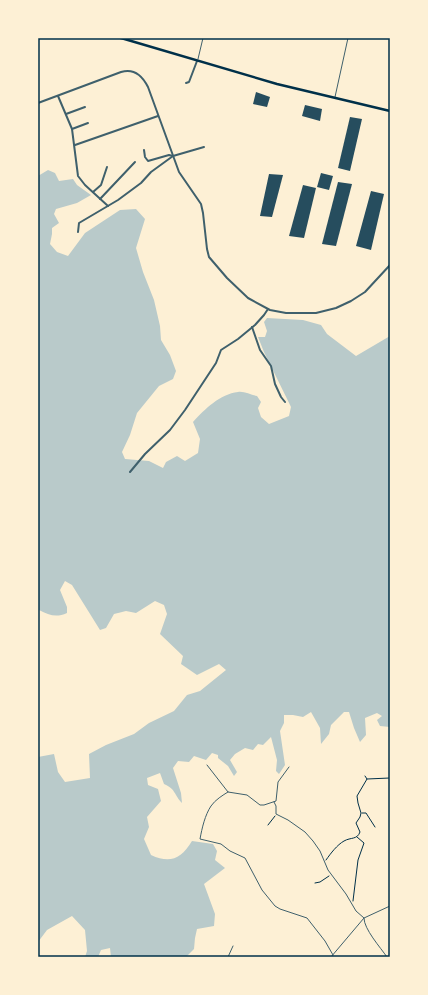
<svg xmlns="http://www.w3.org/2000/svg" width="428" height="995" viewBox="0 0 428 995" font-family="'Golos Text',sans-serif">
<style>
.green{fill:#b9caca}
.building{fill:#264d5e}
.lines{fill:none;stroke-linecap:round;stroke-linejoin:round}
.path{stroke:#003049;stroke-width:1}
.service{stroke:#3f606c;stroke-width:1}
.minor{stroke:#3f606c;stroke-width:2}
.secondary{stroke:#003049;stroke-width:2.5}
.neatline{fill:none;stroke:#003049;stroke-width:1.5}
</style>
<rect width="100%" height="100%" fill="#fdf0d5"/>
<path class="green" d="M48 170 55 173 59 181 73 179 77 185 91 195 77 203 56 209 54 214 59 223 52 228V234L50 244 57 252 68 256 85 233 120 210 136 209 145 219 136 248 143 272 154 300 160 326 161 340 170 355 176 371 173 379 159 386 137 413 130 435 122 452 125 459 149 461 163 468 166 462 177 456 185 461 198 453 200 439 193 422C205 409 220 394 238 392 244 391 251 395 257 396L261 402 258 408 261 417 269 424 289 416 291 407 264 352 258 337H265L267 331 264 322 267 318 303 320 321 325 327 334 356 356 390 336V727L380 726 377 720 382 716 377 713 365 718 366 735 360 742 354 728 349 712H344L331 725 329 734 321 744 320 728 311 712 303 717 293 715H284V723L280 731 285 765 279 774 276 771 277 760 271 737 263 745 258 744 253 750 245 748 235 754 230 760 237 772 234 776 228 766 218 758V755L212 753 206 760 194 756 189 762 178 761 173 768 181 793 182 803C174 795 176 789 164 784L160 773 147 778 148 785 158 789 161 801 147 817 149 827 144 839 151 855C170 864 181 859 192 841L213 844 217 851 215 860 225 868 204 884 215 914 214 926 197 929 195 938 194 949 186 957H111L110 948 101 950 98 957H85L87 951 85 930 72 916 47 930 38 942V757L54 754 58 772 65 782 90 778 89 754 106 745 134 734 149 723 174 711 187 695 200 691 226 670 219 664 197 675 181 664 183 656 160 634 167 614 164 605 155 601 136 613 126 611 114 614 106 628 100 630 72 585 65 581 60 590 67 607V613C56 618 49 615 39 610L38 176Z"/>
<g class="building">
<path d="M256 92 270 97 267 107 253 104Z"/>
<path d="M305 105 322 109 320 121 302 116Z"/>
<path d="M350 117 362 119 350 171 338 168Z"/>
<path d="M321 173 333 176 329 190 317 187Z"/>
<path d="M269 174 283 175 272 217 260 216Z"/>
<path d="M338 182 352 184 336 246 322 244Z"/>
<path d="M303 185 316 188 304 238 289 236Z"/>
<path d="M371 191 384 194 371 250 356 246Z"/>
</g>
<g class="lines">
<g class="path">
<path d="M367 779 390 778"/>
<path d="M362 813H366L375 827"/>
<path d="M268 825 275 816"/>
<path d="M326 860C331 853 337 845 344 841 351 837 357 840 360 832L356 823 360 817 361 813 358 803 357 796 367 779 365 776"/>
<path d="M315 883 320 882 329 876"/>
<path d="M353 901 358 860 364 843 357 837"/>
</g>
<g class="service">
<path d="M198 59 203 38"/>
<path d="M335 97 348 38"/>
<path d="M207 765 228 792 247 795 260 805H264L276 801 278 782 289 767"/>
<path d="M228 792C223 795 215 800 211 806 205 815 202 828 200 839L221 844 230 851 245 858 262 890 275 906 280 909 307 918 325 941 333 955"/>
<path d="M274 802 276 806V814L288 820 305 832 313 841 320 851 328 870 346 894 356 911 364 918C364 929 380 947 387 957"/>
<path d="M228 957 233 946"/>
<path d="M331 957 364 918 390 906"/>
</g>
<g class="minor">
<path d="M186 83 189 82 197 61"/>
<path d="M58 96 72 129 78 176 85 185 108 206"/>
<path d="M38 103 121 72C134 68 142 75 148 87L179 172 201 204 203 213 207 249 209 257 227 278 248 298 270 310 286 313H316L336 308 351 301 365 292 390 265"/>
<path d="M66 114 85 107"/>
<path d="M72 129 88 123"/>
<path d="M75 145 158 116"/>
<path d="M144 150 145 157 148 161 169 155 173 156 204 147"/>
<path d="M93 192 101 185 107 167"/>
<path d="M100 199 135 162"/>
<path d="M78 232 79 223 118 200 141 183 151 172 173 156"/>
<path d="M252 327 260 350 271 366 275 384 281 397 285 402"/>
<path d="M130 472 145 454 170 430 185 410 216 363 221 350 238 339 255 325 264 315 268 309"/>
</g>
<path class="secondary" d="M121 38 277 84 390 111"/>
</g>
<rect width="428" height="995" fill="none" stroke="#fdf0d5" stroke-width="78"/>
<rect x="39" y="39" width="350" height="917" class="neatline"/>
</svg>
